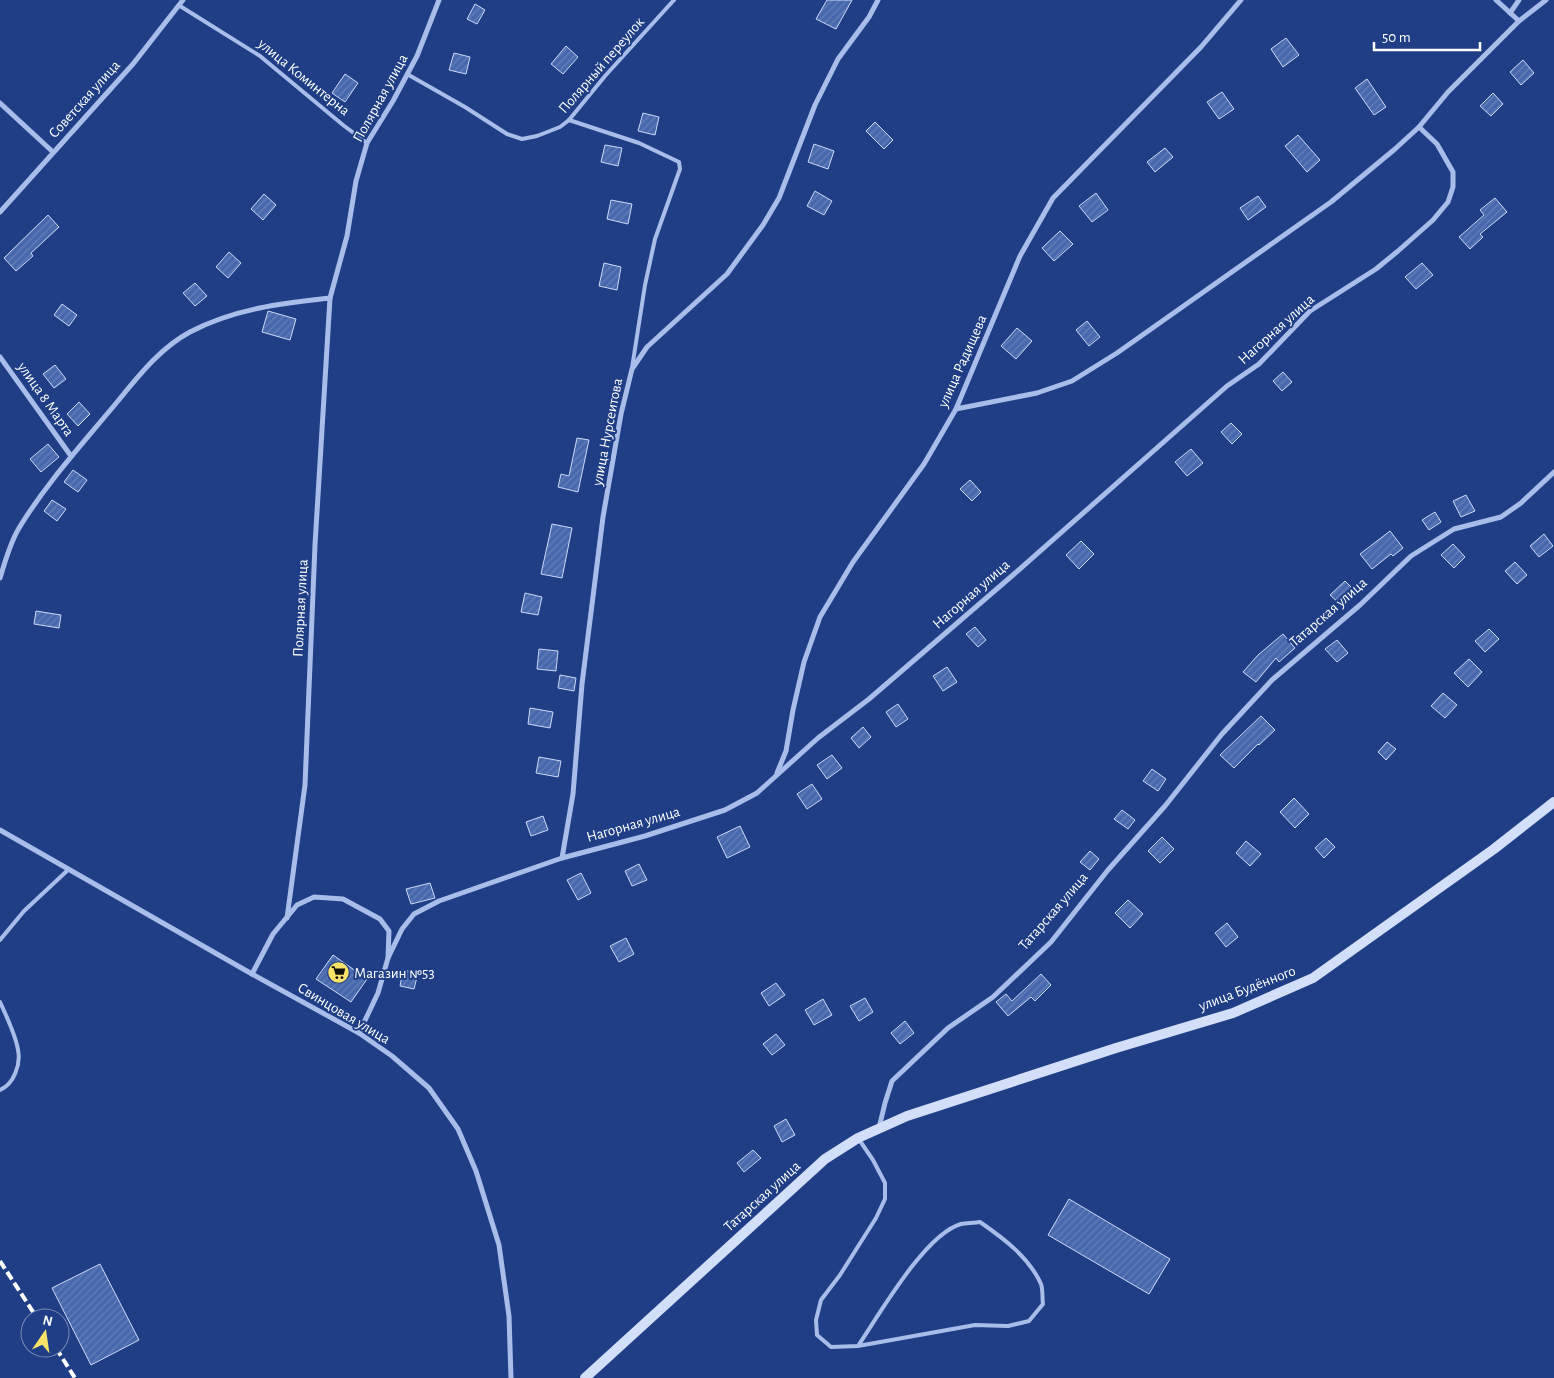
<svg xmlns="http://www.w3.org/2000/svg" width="1554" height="1378" viewBox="0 0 1554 1378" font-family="'Alegreya Sans',sans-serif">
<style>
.building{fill:url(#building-hatch);stroke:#ccdaf7}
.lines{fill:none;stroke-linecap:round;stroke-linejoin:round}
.lane{stroke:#a8bdea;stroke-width:4}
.street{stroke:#a8bdea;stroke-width:5}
.secondary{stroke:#d3def8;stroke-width:10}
.rail{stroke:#fff;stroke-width:4;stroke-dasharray:9 4;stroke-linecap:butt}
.labels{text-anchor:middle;stroke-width:4;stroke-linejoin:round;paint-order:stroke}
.street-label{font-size:15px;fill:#fff;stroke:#1f3e86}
.poi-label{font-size:15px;fill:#fff;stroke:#1f3e86;text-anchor:start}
</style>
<defs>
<pattern id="building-hatch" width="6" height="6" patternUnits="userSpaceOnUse" patternTransform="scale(1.25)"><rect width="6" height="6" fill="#4868ae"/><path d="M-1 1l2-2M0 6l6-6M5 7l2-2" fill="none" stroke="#637fba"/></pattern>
</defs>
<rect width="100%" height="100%" fill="#1f3e86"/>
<g class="building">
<path d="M827 0H852L836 29 816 19Z"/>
<path d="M475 4 485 10 477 24 467 19Z"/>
<path d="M1286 38 1299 55 1283 67 1271 49Z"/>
<path d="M566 46 578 57 563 74 551 64Z"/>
<path d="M454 53 470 57 466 74 449 70Z"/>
<path d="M1523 60 1534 73 1521 85 1510 72Z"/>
<path d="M345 74 358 83 345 102 332 93Z"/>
<path d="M1367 79 1386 107 1374 115 1355 88Z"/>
<path d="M1222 92 1234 109 1219 119 1207 102Z"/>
<path d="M1493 93 1503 104 1491 116 1480 106Z"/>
<path d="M643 113 659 117 655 135 638 131Z"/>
<path d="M875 122 893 140 884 149 866 131Z"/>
<path d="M1298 135 1320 160 1307 172 1285 146Z"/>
<path d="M814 144 834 151 828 169 808 162Z"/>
<path d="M605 145 622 148 618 166 601 162Z"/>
<path d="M1165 148 1173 157 1155 172 1147 162Z"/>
<path d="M815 191 832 201 824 215 807 206Z"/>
<path d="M1096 193 1108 210 1092 222 1079 206Z"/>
<path d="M264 194 276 205 263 220 251 209Z"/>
<path d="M1258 196 1266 207 1248 220 1240 208Z"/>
<path d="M1495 198 1507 212 1480 234 1483 237 1470 249 1459 237 1484 215 1480 210Z"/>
<path d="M611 200 632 204 628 224 607 219Z"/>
<path d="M48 215 59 227 31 253 33 256 16 271 4 258Z"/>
<path d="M1060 231 1073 244 1054 261 1042 248Z"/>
<path d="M229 252 241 263 228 278 216 267Z"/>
<path d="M604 263 621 267 617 290 599 286Z"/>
<path d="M1422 263 1433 275 1416 289 1405 277Z"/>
<path d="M195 283 207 296 195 306 183 293Z"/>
<path d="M62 304 77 315 69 326 54 315Z"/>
<path d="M268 311 296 319 290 340 262 332Z"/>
<path d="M1087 321 1100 337 1089 346 1076 330Z"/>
<path d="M1017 328 1032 341 1016 359 1001 346Z"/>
<path d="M55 365 66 379 54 388 43 374Z"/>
<path d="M1283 372 1292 382 1282 391 1273 381Z"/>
<path d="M79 402 90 414 78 426 67 414Z"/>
<path d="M1231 423 1242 434 1232 444 1221 432Z"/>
<path d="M577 438 589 440 578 492 558 487 561 474 569 476Z"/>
<path d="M48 444 59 457 41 472 30 459Z"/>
<path d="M1191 449 1203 463 1187 476 1175 462Z"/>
<path d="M73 470 87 480 78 492 64 482Z"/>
<path d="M970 480 981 492 972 501 960 489Z"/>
<path d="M1466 495 1475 511 1461 517 1453 501Z"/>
<path d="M52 500 66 509 57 521 44 511Z"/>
<path d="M1435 512 1441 522 1429 530 1422 520Z"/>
<path d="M552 524 572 528 562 578 541 574Z"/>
<path d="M1390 531 1403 548 1393 556 1391 554 1372 569 1360 554Z"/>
<path d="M1544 534 1553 546 1539 557 1530 546Z"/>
<path d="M1081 541 1094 554 1079 569 1066 555Z"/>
<path d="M1453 544 1465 557 1454 568 1441 555Z"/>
<path d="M1515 562 1527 575 1517 584 1505 571Z"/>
<path d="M1345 581 1357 593 1343 607 1330 595Z"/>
<path d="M525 593 542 597 538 615 521 612Z"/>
<path d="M36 611 61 615 59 628 34 624Z"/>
<path d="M975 627 986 640 978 647 966 634Z"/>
<path d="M1489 629 1499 639 1485 652 1475 641Z"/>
<path d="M1283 634 1295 648 1279 662 1276 658 1256 682 1243 672 1258 655Z"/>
<path d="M1337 640 1348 653 1337 662 1325 649Z"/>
<path d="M539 649 558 651 556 671 537 669Z"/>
<path d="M1469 659 1482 672 1468 687 1454 673Z"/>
<path d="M947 667 957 682 943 691 933 676Z"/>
<path d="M560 675 576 678 574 691 558 688Z"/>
<path d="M1443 693 1457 705 1445 718 1431 706Z"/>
<path d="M898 704 908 719 896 727 886 712Z"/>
<path d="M530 708 553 712 550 728 528 724Z"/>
<path d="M1261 716 1275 730 1259 745 1258 744 1234 768 1220 755Z"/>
<path d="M863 727 871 737 859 748 851 738Z"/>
<path d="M1387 742 1396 749 1386 760 1378 752Z"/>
<path d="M832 755 842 768 827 779 817 765Z"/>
<path d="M539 757 561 761 558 777 536 773Z"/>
<path d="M1152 769 1166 779 1158 791 1143 781Z"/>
<path d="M812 784 822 799 807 809 797 794Z"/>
<path d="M1294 798 1309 814 1295 828 1280 812Z"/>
<path d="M1122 810 1135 820 1128 829 1114 819Z"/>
<path d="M543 816 548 830 531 836 526 822Z"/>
<path d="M740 826 750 847 727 858 717 837Z"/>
<path d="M1162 837 1174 849 1160 863 1148 851Z"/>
<path d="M1326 838 1335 847 1324 858 1315 848Z"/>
<path d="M1246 841 1261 854 1250 866 1236 853Z"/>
<path d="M1090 851 1099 859 1090 870 1080 862Z"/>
<path d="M639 864 647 880 632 886 625 871Z"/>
<path d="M581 873 591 893 578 900 567 880Z"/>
<path d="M430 883 435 898 411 904 406 889Z"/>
<path d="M1128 900 1143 914 1130 928 1115 913Z"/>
<path d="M1227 923 1238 937 1226 947 1215 933Z"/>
<path d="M626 938 634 954 619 962 610 946Z"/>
<path d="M333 955 367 979 351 1002 316 979Z"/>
<path d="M403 970 418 973 414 989 400 986Z"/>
<path d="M1041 974 1051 985 1035 1001 1031 997 1008 1016 996 1002 1006 994 1012 1001Z"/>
<path d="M776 983 785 995 769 1006 761 993Z"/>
<path d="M865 998 873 1012 859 1021 850 1006Z"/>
<path d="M823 999 832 1015 814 1025 805 1010Z"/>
<path d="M905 1021 914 1033 900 1044 891 1033Z"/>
<path d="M776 1034 785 1045 772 1055 763 1044Z"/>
<path d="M786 1119 795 1135 782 1142 774 1126Z"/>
<path d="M753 1150 761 1158 744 1172 737 1163Z"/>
<path d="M1069 1199 1170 1259 1149 1294 1048 1235Z"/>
<path d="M100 1264 139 1340 91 1365 52 1288Z"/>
</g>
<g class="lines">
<g class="lane">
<path d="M180 6 260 56 343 125 367 143"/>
<path d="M407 74 465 107 507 134 522 139 537 136 560 127 569 120 605 76 674 0"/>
<path d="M569 120 639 143 679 162 680 169 655 239 645 285 632 368"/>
<path d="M0 940 24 911 69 869"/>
<path d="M0 1002C6 1015 16 1036 18 1050 21 1064 14 1084 0 1090"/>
<path d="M858 1346C879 1315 925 1234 961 1224 967 1223 974 1223 980 1222 1003 1238 1029 1257 1041 1284 1043 1289 1042 1298 1043 1304L1029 1321 1008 1326 975 1325 858 1346 831 1347 817 1335 816 1320 821 1300 840 1275 876 1218 885 1199V1183L873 1160 858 1138"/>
</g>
<g class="street">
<path d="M1496 0 1519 21"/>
<path d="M1510 13 1519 0"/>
<path d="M0 103 53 152"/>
<path d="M0 212 133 64 183 0"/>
<path d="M0 357 71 456"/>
<path d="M956 409 1037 393 1072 381 1117 353 1331 202 1395 149 1419 127 1448 92 1519 21 1546 0"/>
<path d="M0 578C5 562 10 543 19 528 44 487 76 451 107 414 132 385 156 350 190 332 234 309 282 303 330 298"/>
<path d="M777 773 786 751 793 710 804 662 820 617 853 562 924 464 956 409 1020 256 1053 198 1201 47 1241 0"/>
<path d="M0 830 252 974 359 1033 392 1056 429 1088 458 1129 476 1171 499 1245 509 1316 511 1378"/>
<path d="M562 858 573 794 582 684 603 517 621 414 632 369 647 347 727 274 763 225 779 198 815 105 838 59 869 17 878 0"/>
<path d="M287 918 305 785 315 545 330 298 347 236 356 181 367 143 393 101 417 56 439 0"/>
<path d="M388 958 402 929 414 914 439 901 562 858 645 836 725 810 757 793 818 738 869 699 1013 575 1227 386 1259 364 1310 311 1376 269 1398 251 1433 220 1448 202 1453 187V172L1437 144 1419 127"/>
<path d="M252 974 273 934 297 905 314 897 343 899 380 919 389 931 388 958 378 993 359 1033"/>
<path d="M879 1128 885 1103 892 1081 948 1028 993 997 1051 942 1108 870 1165 806 1222 734 1272 680 1360 605 1411 556 1454 529 1501 517 1521 503 1554 472"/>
</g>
<path class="secondary" d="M585 1378 825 1159 858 1138 907 1116 1116 1048 1233 1013 1313 978 1494 849 1554 802"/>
<g class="rail">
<path d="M0 1261 37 1318"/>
<path d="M56 1348 75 1378"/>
</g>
</g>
<defs>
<symbol id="supermarket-disc" viewBox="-11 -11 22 22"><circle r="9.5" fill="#f8e268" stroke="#1f3e86"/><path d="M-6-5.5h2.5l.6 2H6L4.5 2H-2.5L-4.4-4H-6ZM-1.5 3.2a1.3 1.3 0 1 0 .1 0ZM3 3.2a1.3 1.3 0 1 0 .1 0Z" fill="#111"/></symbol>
</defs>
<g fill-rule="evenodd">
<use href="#supermarket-disc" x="326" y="960" width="25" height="25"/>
</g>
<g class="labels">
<g class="street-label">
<text transform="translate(601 65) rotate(-49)" y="5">Полярный переулок</text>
<text transform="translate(304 77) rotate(39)" y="5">улица Коминтерна</text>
<text transform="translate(380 98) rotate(-61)" y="5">Полярная улица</text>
<text transform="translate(84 99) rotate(-48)" y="5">Советская улица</text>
<text transform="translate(1276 329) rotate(-42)" y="5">Нагорная улица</text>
<text transform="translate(962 361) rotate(-66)" y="5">улица Радищева</text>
<text transform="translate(46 399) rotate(55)" y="5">улица 8 Марта</text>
<text transform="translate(607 432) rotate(-79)" y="5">улица Нурсеитова</text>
<text transform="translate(971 594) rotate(-41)" y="5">Нагорная улица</text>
<text transform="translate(300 608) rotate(-87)" y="5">Полярная улица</text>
<text transform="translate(1328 612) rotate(-41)" y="5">Татарская улица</text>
<text transform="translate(633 824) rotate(-16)" y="5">Нагорная улица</text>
<text transform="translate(1053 911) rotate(-49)" y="5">Татарская улица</text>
<text transform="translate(1247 988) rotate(-21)" y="5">улица Будённого</text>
<text transform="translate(344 1013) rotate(31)" y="5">Свинцовая улица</text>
<text transform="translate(762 1196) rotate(-42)" y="5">Татарская улица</text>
</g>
<g class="poi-label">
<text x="354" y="978">Магазин №53</text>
</g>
</g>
<g transform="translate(45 1333) rotate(13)"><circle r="24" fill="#1f3e86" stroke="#798bb6"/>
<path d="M0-4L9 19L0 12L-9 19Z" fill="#f8e268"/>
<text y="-8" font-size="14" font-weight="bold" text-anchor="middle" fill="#ffffff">N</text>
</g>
<path d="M1374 42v8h106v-8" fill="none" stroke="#ffffff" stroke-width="2.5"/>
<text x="1382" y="42" font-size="15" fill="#ffffff" stroke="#1f3e86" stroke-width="4" paint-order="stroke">50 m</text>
</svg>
